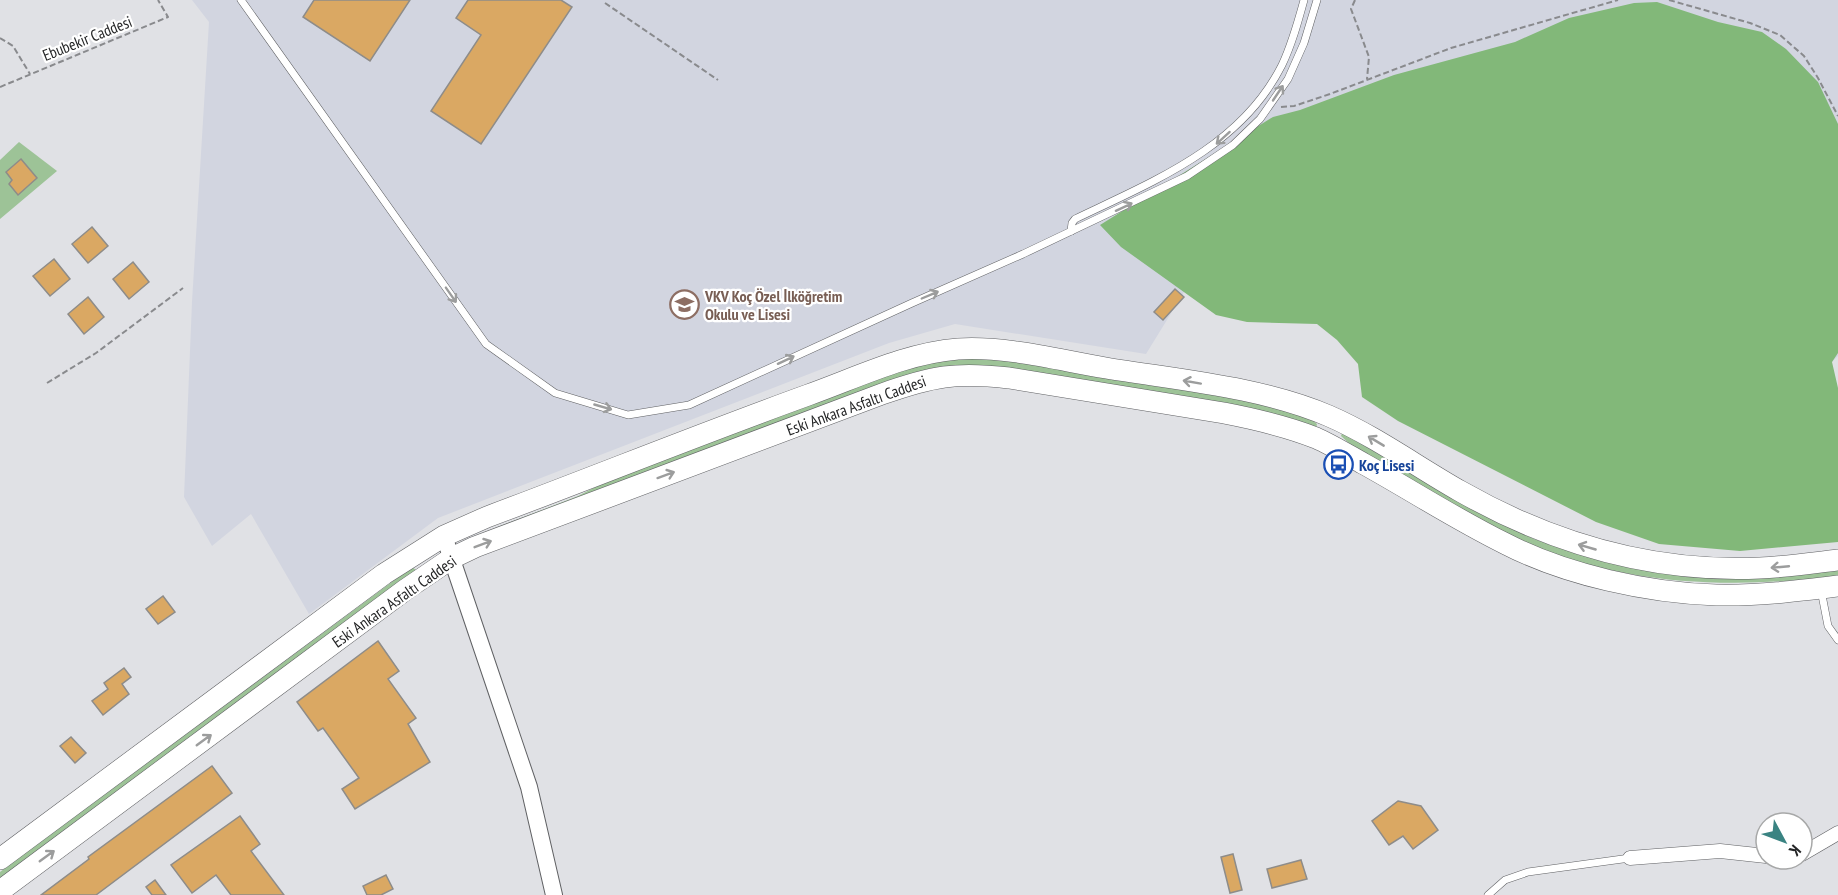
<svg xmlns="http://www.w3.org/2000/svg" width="1838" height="895" viewBox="0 0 1838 895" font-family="'PT Sans Narrow',sans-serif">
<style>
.built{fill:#d2d5e0}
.green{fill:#9dc397}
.forest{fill:#82b879}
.building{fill:#daa863;stroke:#8e8c89;stroke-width:1.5}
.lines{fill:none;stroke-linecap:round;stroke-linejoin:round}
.service-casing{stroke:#5f6063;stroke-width:8}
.minor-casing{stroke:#5f6063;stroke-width:15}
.tertiary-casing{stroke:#5f6063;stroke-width:18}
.primary-casing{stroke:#5f6063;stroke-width:22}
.path{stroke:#898a8d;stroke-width:2;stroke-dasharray:6 3;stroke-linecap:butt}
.service{stroke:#fff;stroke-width:7}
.minor{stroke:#fff;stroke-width:14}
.tertiary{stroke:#fff;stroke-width:16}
.primary{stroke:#fff;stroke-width:21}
.oneway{stroke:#9c9d9d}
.labels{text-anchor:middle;stroke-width:4.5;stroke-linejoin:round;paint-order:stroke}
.street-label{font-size:16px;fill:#242526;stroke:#fff}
.education-label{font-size:16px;font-weight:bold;fill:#785e54;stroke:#fff;text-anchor:start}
.transit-label{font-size:16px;font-weight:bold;fill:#164399;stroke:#fff;text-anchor:start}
</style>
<rect width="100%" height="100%" fill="#e0e1e5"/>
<path class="built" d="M192 0H1838V356L1653 540 1320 309 1186 289 1146 354 955 324 889 343 438 518 309 614 251 514 212 546 184 497 192 302 209 22Z"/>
<g class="green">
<path d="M19 142 57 171 0 219V160Z"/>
<path d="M945 359H998L1244 400 1285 409 1311 419 1317 424 1316 428 1271 413 987 367 472 537 578 496 611 479 913 366Z"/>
<path d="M1342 433 1489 517 1534 539 1582 555 1838 568V576C1732 589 1626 586 1526 543 1465 517 1409 480 1352 446L1341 436Z"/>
<path d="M412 567 416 570 0 882V872Z"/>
</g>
<path class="forest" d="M1657 2 1718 22 1762 32 1786 49 1818 82 1838 124V353L1832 362 1838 388V542L1740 551 1659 544 1596 522 1398 421 1362 397 1358 364 1337 340 1317 324 1247 322 1216 315 1121 247 1100 225 1273 117 1300 110 1394 75 1515 42 1569 18 1634 3Z"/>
<g class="building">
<path d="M314 0H410L370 61 303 17Z"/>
<path d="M468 0H561L572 7 481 144 431 111 481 35 456 18Z"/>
<path d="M21 159 37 178 18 195 9 184 12 180 6 172Z"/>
<path d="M92 227 108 246 88 263 72 244Z"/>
<path d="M54 259 70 279 50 296 33 276Z"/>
<path d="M133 262 149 282 129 299 113 279Z"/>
<path d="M1175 289 1184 297 1163 320 1154 312Z"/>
<path d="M88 297 104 317 84 334 68 314Z"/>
<path d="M163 596 175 612 158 624 146 609Z"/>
<path d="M378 641 399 671 388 679 416 718 408 724 430 762 355 809 342 789 359 778 323 728 318 731 297 702Z"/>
<path d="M124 668 131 677 122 684 129 694 103 715 92 701 108 689 104 683Z"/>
<path d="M71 737 86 753 75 763 60 746Z"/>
<path d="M212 766 232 793 96 895H41L89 859 88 857Z"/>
<path d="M1398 801 1421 806 1438 830 1413 849 1403 836 1389 845 1372 821Z"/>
<path d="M240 816 260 844 251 851 284 895H231L216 875 192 893 171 865Z"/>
<path d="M1233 854 1242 890 1230 893 1221 857Z"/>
<path d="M1301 860 1307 879 1272 888 1267 869Z"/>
<path d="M386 875 393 889 381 895H367L363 886Z"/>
<path d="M155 880 166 895H152L146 887Z"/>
</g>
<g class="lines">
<defs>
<g id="service">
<path d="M241 0 486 344 555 393 628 415 689 405 912 303 1023 254 1187 176 1233 145 1260 119 1288 79 1304 43 1317 0"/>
<path d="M1071 231 1072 223 1075 219C1154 181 1241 147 1282 65 1292 44 1298 22 1304 0"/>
<path d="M1821 590 1828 626 1838 640"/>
<path d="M1488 895 1505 880 1528 872 1630 858"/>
</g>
<g id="minor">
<path d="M1802 854 1838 833"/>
<path d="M1630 858 1720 851 1766 856"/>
</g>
<path id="tertiary" d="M444 536 529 787 554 895"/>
<g id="primary">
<path d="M0 859 384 574 444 536 487 517C594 477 700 434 808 395 856 378 906 353 958 349 1007 346 1058 360 1106 368 1179 380 1262 387 1329 416 1375 436 1416 466 1460 491 1553 544 1651 573 1760 568 1786 567 1812 563 1838 560"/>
<path d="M0 891 405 590 452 558 475 547 882 394C933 376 955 372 1009 378L1224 413C1255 419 1286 426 1316 438 1332 445 1348 455 1364 464 1411 490 1457 520 1506 544 1566 575 1649 593 1716 595 1757 596 1798 591 1838 586"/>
</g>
</defs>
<use href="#service" class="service-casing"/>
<use href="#minor" class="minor-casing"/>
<use href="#tertiary" class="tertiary-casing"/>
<use href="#primary" class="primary-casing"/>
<g class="path">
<path d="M1355 0 1351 9 1369 57 1367 79"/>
<path d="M1669 0 1750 23 1780 35 1804 56 1818 78 1838 116"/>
<path d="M605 3 718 80"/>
<path d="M0 38 13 46 30 74"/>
<path d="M0 87 168 17 158 0"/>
<path d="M1281 107 1294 106 1330 94 1451 48 1618 0"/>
<path d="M47 383 96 353 183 288"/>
</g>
<use href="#service" class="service"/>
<use href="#minor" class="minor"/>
<use href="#tertiary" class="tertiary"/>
<use href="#primary" class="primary"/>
</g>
<defs><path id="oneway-shaft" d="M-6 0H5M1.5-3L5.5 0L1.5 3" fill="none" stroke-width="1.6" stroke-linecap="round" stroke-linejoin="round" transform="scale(1.5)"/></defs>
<g class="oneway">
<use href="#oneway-shaft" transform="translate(1278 93) rotate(-56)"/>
<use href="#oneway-shaft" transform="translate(1223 138) rotate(138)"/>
<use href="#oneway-shaft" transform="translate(1124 207) rotate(-25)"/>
<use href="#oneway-shaft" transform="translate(451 295) rotate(55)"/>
<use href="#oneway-shaft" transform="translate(930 295) rotate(-23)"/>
<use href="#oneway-shaft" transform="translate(786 360) rotate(-25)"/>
<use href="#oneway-shaft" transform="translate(1192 382) rotate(-170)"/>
<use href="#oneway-shaft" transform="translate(603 407) rotate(16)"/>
<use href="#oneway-shaft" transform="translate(1376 441) rotate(-149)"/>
<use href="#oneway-shaft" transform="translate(666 475) rotate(-20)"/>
<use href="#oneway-shaft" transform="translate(483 544) rotate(-21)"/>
<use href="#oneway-shaft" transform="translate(1587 547) rotate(-164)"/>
<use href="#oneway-shaft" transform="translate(1780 567) rotate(175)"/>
<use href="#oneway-shaft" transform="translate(204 740) rotate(-36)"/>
<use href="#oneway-shaft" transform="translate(47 856) rotate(-36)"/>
</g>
<defs>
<symbol id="school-ring" viewBox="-11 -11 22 22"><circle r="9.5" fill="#fff" stroke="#8d6e63" stroke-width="1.5"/><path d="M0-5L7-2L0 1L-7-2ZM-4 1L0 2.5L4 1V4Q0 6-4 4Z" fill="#8d6e63"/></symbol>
<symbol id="bus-ring" viewBox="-11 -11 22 22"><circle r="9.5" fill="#fff" stroke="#1a4fb4" stroke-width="1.5"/><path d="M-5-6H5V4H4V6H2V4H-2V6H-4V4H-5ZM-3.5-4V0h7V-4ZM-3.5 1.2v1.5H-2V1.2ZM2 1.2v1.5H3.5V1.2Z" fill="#1a4fb4"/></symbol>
</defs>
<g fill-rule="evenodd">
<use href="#school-ring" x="668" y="288" width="33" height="33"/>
<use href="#bus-ring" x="1322" y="448" width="33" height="33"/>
</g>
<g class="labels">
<g class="street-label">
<text transform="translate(87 38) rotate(-22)" y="6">Ebubekir Caddesi</text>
<text transform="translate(856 405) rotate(-20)" y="6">Eski Ankara Asfaltı Caddesi</text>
<text transform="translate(394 601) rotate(-35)" y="6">Eski Ankara Asfaltı Caddesi</text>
</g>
<g class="education-label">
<text x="705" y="302">VKV Koç Özel İlköğretim<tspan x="705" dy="18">Okulu ve Lisesi</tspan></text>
</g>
<g class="transit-label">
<text x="1359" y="471">Koç Lisesi</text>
</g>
</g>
<g transform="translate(1784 841) rotate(131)"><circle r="28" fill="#ffffff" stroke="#a7a8a8" stroke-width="1.5"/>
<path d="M0-4.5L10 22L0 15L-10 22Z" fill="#3a8382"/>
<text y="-9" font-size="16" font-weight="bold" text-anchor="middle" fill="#242526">K</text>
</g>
</svg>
